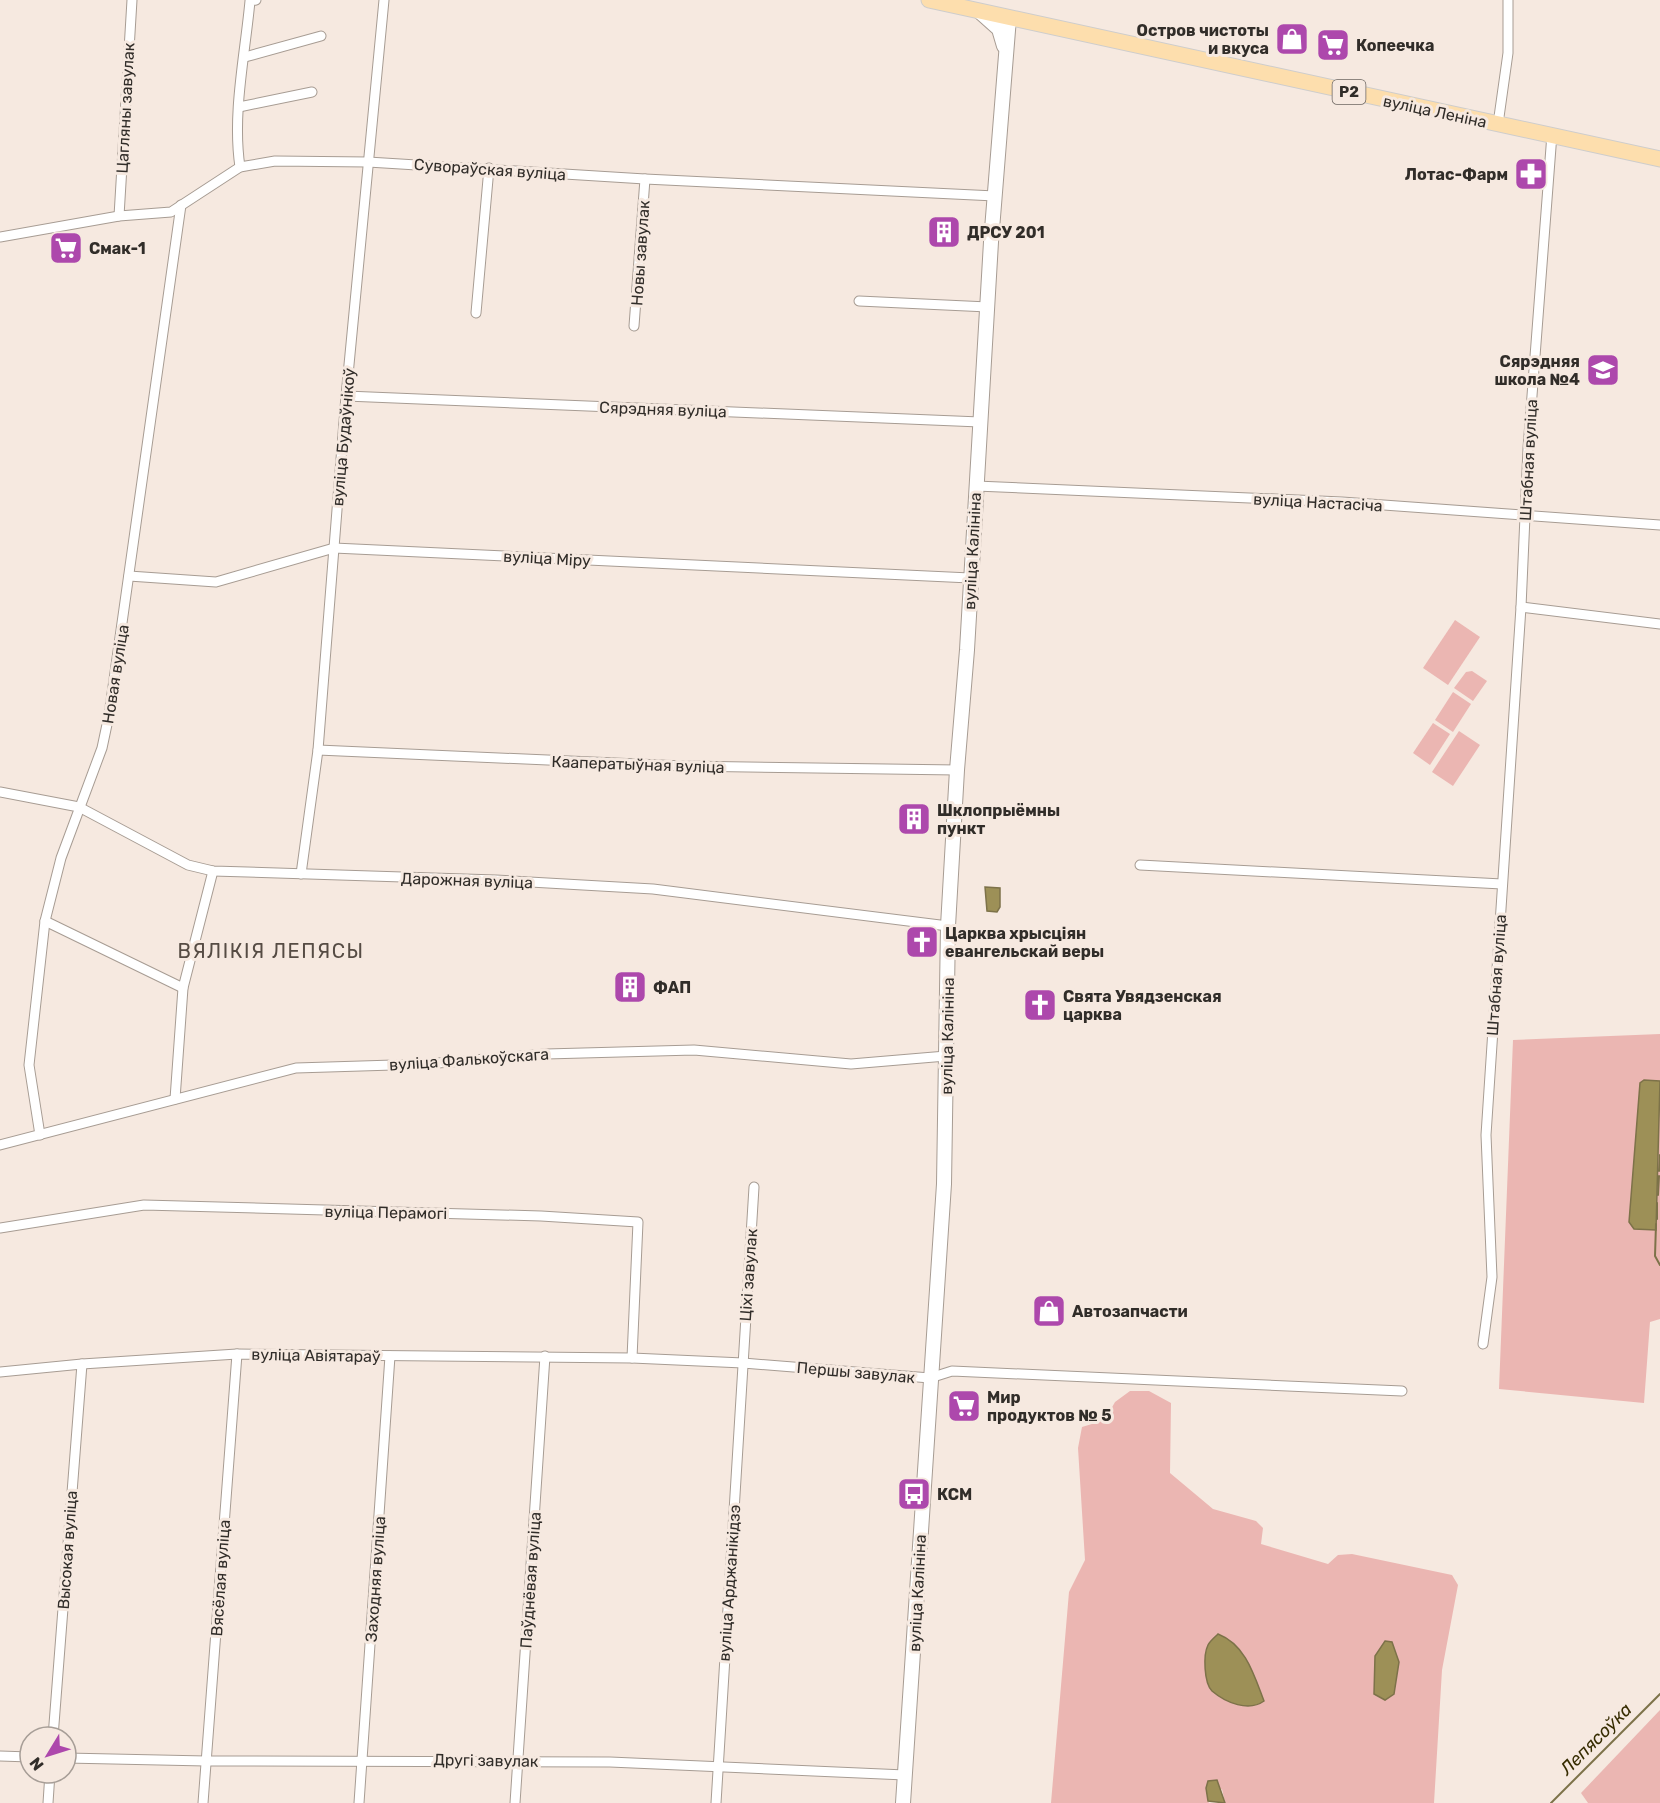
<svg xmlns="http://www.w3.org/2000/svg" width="1660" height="1803" viewBox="0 0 1660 1803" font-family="Rubik,sans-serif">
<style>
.green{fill:#ebb6b2;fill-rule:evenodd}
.water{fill:#9d9057;stroke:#7d7249;stroke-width:1.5}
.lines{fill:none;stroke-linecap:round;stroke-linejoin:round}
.stream{stroke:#7d7249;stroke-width:2}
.street-casing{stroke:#a79c93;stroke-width:11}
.secondary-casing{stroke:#a79c93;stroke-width:16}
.primary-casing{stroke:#cecdcc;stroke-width:17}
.street{stroke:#fff;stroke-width:9}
.secondary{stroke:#fff;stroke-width:14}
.primary{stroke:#fddead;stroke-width:15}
.labels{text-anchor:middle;stroke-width:6;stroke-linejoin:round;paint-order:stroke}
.shield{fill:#f6e9e0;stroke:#6c6560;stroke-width:1.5}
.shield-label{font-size:15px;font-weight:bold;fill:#312d29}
.poi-label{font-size:16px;font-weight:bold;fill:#312d29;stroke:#f6e9e0;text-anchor:start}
.street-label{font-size:16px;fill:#312d29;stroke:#f6e9e0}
.water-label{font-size:18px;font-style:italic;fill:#362c00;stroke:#f6e9e0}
.quarter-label{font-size:20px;letter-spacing:1.5px;fill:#564c44;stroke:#f6e9e0}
</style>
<rect width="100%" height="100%" fill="#f6e9e0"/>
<g class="green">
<path d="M1455 620 1480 637 1448 685 1423 668Z"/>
<path d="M1472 671 1487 681 1473 701 1454 688 1466 672Z"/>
<path d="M1453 692 1471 704 1453 732 1435 720Z"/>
<path d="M1433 723 1450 734 1430 765 1413 753Z"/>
<path d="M1459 731 1480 745 1453 786 1432 772Z"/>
<path d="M1660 1034V1319L1650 1322 1644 1403 1499 1389 1513 1040Z"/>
<path d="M1130 1391H1149L1171 1403 1170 1473 1213 1509 1256 1521 1263 1528 1261 1544 1328 1564 1338 1555 1352 1554 1452 1575 1458 1585 1442 1670 1434 1803H1225L1222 1789 1208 1801 1209 1803H1051L1069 1592 1085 1560 1078 1448 1082 1427 1105 1420 1115 1402ZM1376 1675 1394 1694H1374Z"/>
<path d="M1660 1710V1803H1588L1581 1793Z"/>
</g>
<g class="water">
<path d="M985 887 1000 888V907L997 912 987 911Z"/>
<path d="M1644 1080 1660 1081 1656 1230 1634 1229 1629 1222 1640 1083Z"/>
<path d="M1218 1634C1246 1645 1254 1675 1264 1701 1249 1712 1226 1703 1212 1691 1204 1683 1203 1655 1208 1645 1210 1641 1215 1637 1218 1634Z"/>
<path d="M1385 1641 1392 1642 1399 1662 1394 1694 1385 1700 1374 1694 1375 1656Z"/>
<path d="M1217 1780 1225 1803 1208 1801 1206 1788 1208 1781Z"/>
</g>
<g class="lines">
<g class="stream">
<path d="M1659 1171 1660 1155"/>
<path d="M1658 1195 1659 1176"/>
<path d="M1657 1219V1203"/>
<path d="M1656 1224 1655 1256 1660 1265"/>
<path d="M1551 1803 1660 1694"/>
</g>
<defs>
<g id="street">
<path d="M245 57 321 36"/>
<path d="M239 107 312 92"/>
<path d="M1498 124 1508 53V0"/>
<path d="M240 167C232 114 245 55 250 1L256 0"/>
<path d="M119 216 132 0"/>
<path d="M0 237 119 216 171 212 240 167 275 161 368 162 645 179 995 196"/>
<path d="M859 301 988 307"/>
<path d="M476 313 489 168"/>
<path d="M634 326 645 179"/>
<path d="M346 396 980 422"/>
<path d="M976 486 1342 502 1660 525"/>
<path d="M129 576 216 582 334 548 970 578"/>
<path d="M1521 607 1660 624"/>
<path d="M318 750 683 766 957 770"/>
<path d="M0 792 79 807 188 865 213 871 496 880 653 889 948 926"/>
<path d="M1140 865 1502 884"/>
<path d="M301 874 318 750 346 396 384 0"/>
<path d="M45 921 183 988"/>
<path d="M175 1099 183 988 213 871"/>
<path d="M40 1135 29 1065 45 921 61 858 102 748 109 715 181 205"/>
<path d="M0 1145 296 1068 426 1064 546 1054 694 1050 851 1064 946 1056"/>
<path d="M0 1228 144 1205 541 1216 638 1222 632 1358"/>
<path d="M1483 1344 1492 1277 1486 1135 1521 607 1528 448 1552 134"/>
<path d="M0 1372 82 1364 237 1354 632 1358 743 1363 930 1378 952 1371 1402 1391"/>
<path d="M53 1737 82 1364"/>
<path d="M0 1756 30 1757"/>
<path d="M66 1758 206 1761 610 1762 905 1775"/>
<path d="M48 1803 50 1773"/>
<path d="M203 1803 237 1354"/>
<path d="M359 1803 390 1356"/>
<path d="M515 1803 545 1356"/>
<path d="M716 1803 754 1187"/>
</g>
<g id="secondary">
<path d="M980 12 999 29 1004 46"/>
<path d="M903 1803 944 1184 948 926 957 770 967 650 991 242 1009 18"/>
</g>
<path id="primary" d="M929 0 1660 159"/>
</defs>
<use href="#street" class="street-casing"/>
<use href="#secondary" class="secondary-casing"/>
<use href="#primary" class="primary-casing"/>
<use href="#street" class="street"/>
<use href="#secondary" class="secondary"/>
<use href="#primary" class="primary"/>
</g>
<defs>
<symbol id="shop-square" viewBox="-11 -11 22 22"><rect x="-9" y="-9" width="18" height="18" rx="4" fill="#ad48ac" stroke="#f6e9e0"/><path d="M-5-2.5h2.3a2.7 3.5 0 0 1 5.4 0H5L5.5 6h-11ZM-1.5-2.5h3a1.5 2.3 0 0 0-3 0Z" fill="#fff"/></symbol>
<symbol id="supermarket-square" viewBox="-11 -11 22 22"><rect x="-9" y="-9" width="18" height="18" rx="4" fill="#ad48ac" stroke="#f6e9e0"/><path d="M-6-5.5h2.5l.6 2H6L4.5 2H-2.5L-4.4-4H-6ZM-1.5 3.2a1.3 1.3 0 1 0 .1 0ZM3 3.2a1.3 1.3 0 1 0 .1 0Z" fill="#fff"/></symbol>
<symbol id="pharmacy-square" viewBox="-11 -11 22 22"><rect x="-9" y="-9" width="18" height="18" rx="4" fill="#ad48ac" stroke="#f6e9e0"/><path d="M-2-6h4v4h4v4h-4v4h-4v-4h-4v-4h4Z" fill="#fff"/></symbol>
<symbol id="building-square" viewBox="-11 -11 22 22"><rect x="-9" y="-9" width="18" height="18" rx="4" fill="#ad48ac" stroke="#f6e9e0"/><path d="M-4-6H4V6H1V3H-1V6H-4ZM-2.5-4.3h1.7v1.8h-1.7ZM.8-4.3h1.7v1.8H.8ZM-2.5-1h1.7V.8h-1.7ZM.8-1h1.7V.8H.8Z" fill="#fff"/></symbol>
<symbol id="school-square" viewBox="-11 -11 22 22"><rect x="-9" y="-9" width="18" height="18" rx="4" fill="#ad48ac" stroke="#f6e9e0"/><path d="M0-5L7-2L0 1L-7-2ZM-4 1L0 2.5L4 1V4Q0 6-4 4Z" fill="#fff"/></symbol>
<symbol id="church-square" viewBox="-11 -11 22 22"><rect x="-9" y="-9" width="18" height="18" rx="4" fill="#ad48ac" stroke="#f6e9e0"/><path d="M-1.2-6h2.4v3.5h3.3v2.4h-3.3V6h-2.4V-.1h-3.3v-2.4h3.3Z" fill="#fff"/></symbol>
<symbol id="bus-square" viewBox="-11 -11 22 22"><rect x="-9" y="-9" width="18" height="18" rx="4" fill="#ad48ac" stroke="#f6e9e0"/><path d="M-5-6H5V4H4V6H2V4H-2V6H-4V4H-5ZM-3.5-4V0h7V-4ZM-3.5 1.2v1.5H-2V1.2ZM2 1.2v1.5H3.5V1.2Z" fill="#fff"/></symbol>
</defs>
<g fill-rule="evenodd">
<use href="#shop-square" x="1273" y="20" width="38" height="38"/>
<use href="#supermarket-square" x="1314" y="26" width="38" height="38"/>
<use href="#pharmacy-square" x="1512" y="155" width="38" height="38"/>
<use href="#building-square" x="925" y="213" width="38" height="38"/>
<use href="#supermarket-square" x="47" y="229" width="38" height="38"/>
<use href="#school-square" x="1584" y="351" width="38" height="38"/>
<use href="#building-square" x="895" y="800" width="38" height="38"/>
<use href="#church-square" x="903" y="923" width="38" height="38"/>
<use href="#building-square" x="611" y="968" width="38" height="38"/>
<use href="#church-square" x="1021" y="986" width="38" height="38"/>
<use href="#shop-square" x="1030" y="1292" width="38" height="38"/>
<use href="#supermarket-square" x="945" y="1387" width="38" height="38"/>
<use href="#bus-square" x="895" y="1475" width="38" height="38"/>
</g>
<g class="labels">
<rect class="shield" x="1332.5" y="80" width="33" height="24" rx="4.5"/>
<g class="shield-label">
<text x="1349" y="97">Р2</text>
</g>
<g class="poi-label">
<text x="1269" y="36" text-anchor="end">Остров чистоты<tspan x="1269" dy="18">и вкуса</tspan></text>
<text x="1356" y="51">Копеечка</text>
<text x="1508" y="180" text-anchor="end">Лотас-Фарм</text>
<text x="967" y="238">ДРСУ 201</text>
<text x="89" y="254">Смак-1</text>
<text x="1580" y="367" text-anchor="end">Сярэдняя<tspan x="1580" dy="18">школа №4</tspan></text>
<text x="937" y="816">Шклопрыёмны<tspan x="937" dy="18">пункт</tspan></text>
<text x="945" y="939">Царква хрысціян<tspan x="945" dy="18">евангельскай веры</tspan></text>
<text x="653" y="993">ФАП</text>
<text x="1063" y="1002">Свята Увядзенская<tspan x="1063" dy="18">царква</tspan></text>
<text x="1072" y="1317">Автозапчасти</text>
<text x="987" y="1403">Мир<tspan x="987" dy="18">продуктов № 5</tspan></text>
<text x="937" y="1500">КСМ</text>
</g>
<g class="street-label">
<text transform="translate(125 108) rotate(-87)" y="6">Цагляны завулак</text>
<text transform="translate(1435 111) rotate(12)" y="6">вуліца Леніна</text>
<text transform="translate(490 169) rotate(4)" y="6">Сувораўская вуліца</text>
<text transform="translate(640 253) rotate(-86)" y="6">Новы завулак</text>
<text transform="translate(663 409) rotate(2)" y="6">Сярэдняя вуліца</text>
<text transform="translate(343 437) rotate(-85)" y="6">вуліца Будаўнікоў</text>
<text transform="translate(1528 460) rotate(-87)" y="6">Штабная вуліца</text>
<text transform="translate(1318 502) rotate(3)" y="6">вуліца Настасіча</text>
<text transform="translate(972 551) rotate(-87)" y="6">вуліца Калініна</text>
<text transform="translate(547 558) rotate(3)" y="6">вуліца Міру</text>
<text transform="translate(115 674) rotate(-81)" y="6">Новая вуліца</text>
<text transform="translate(638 764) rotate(2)" y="6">Кааператыўная вуліца</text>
<text transform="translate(467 880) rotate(2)" y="6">Дарожная вуліца</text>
<text transform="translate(1496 975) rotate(-86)" y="6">Штабная вуліца</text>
<text transform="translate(947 1036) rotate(-89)" y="6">вуліца Калініна</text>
<text transform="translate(469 1059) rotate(-4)" y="6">вуліца Фалькоўскага</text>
<text transform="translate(386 1212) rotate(1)" y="6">вуліца Перамогі</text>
<text transform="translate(748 1275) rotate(-86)" y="6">Ціхі завулак</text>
<text transform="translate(316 1355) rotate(1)" y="6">вуліца Авіятараў</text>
<text transform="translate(856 1372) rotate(5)" y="6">Першы завулак</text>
<text transform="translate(67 1550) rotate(-86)" y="6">Высокая вуліца</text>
<text transform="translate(220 1578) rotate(-86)" y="6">Вясёлая вуліца</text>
<text transform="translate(375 1579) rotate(-86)" y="6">Заходняя вуліца</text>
<text transform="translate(530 1580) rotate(-86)" y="6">Паўднёвая вуліца</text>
<text transform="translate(729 1583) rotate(-86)" y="6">вуліца Арджанікідзэ</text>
<text transform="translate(917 1593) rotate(-87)" y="6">вуліца Калініна</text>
<text transform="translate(486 1760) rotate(1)" y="6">Другі завулак</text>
</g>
<g class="water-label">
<text transform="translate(1596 1739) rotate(-45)" y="6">Лепясоўка</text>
</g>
<g class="quarter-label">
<text x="271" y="958">ВЯЛІКІЯ ЛЕПЯСЫ</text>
</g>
</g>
<g transform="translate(48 1755) rotate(232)"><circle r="28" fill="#f6e9e0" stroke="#a79e97" stroke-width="1.5"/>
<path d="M0-4.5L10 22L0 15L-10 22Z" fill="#ad48ac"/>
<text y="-9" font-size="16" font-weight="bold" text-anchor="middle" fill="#312d29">N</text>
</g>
</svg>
